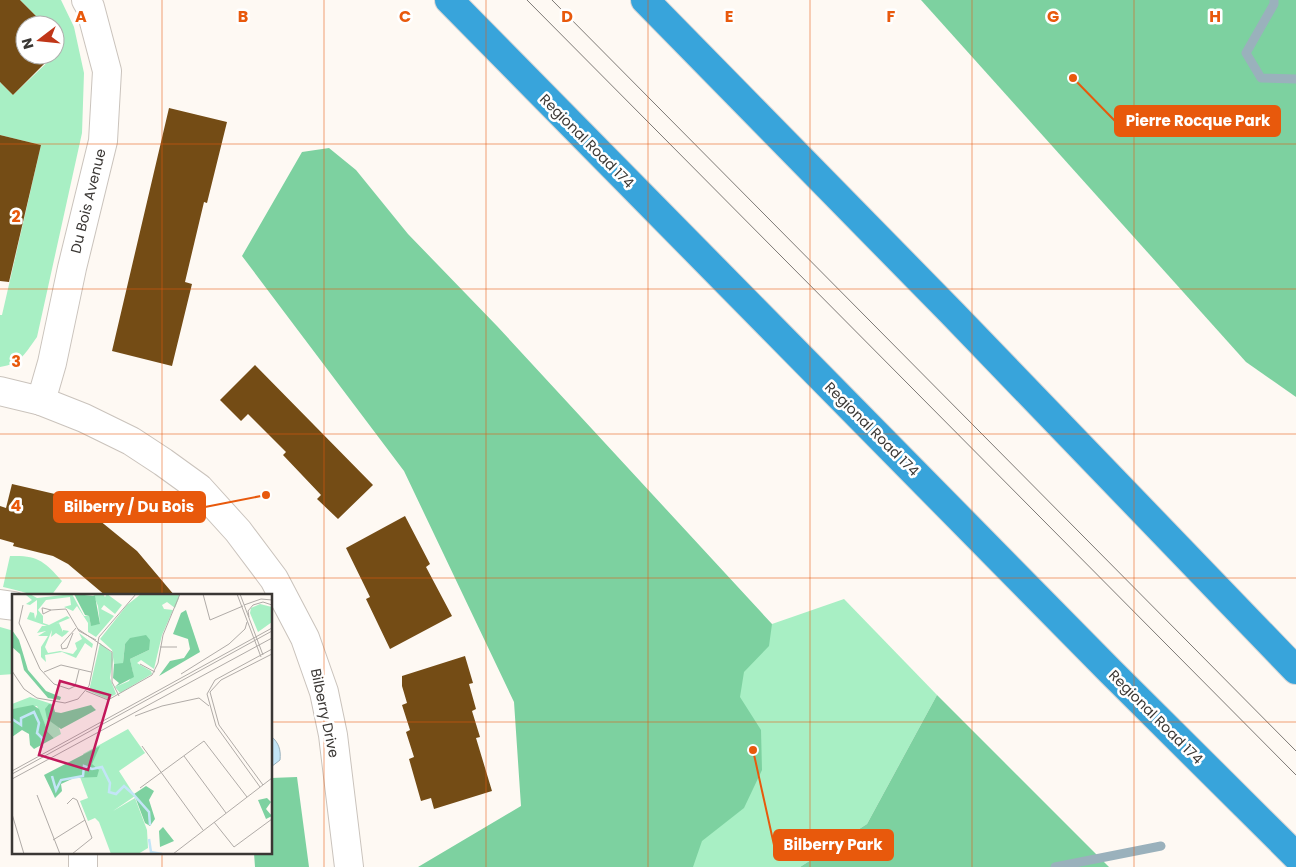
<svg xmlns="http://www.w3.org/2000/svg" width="1296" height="867" viewBox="0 0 1296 867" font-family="Poppins,sans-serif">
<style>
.green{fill:#a8efc4}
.forest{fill:#7dd1a0}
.water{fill:#c3e5f7;stroke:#9ab1bc}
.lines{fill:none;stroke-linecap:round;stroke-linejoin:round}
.stream{stroke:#9ab1bc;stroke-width:9}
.building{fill:#744c15}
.minor-casing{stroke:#cac3bc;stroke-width:30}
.highway-casing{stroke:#d8d7d6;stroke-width:30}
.minor{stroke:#fff;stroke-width:28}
.highway{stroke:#38a4db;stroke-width:28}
.tram{stroke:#7d7975;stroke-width:1}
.grid{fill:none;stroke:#e8590c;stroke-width:1;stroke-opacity:0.55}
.labels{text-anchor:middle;stroke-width:5;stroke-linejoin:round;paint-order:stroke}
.street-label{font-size:14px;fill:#3a3734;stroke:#fff}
.inset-river{fill:none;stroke:#c3e5f7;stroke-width:2.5}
.inset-road{fill:none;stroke:#b0aba7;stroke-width:1}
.view{fill:#c2185b;fill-opacity:0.15;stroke:#c2185b;stroke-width:2.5}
.inset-edge{fill:none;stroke:#3a3734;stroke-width:2.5}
.grid-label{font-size:16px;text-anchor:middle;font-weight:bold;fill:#e8590c;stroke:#fff;stroke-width:5;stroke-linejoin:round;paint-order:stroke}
.leader{fill:none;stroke:#e8590c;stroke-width:2}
.callout-dot{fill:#e8590c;stroke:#fff;stroke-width:2}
.callout{fill:#e8590c;stroke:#e8590c;stroke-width:2}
.callout-label{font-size:15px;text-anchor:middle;font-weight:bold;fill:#fff}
</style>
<rect width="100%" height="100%" fill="#fef9f3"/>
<g class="green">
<path d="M20 0H61L74 27 84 73 82 133 37 337C26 352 21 364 0 367V315H2L41 145 0 135V82L13 95 55 55 56 52 55 50V25H45Z"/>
<path d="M10 556C38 555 44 561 62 581L51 596C32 596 21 591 3 587Z"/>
<path d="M844 599 937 695 867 824 800 867H438L772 624Z"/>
<path d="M0 627 14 631V674L0 675Z"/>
</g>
<g class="forest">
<path d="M921 0H1296V397L1246 362Z"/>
<path d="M329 148 356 170 408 234 497 326 772 624 769 646 744 672 740 697 761 730 762 770 744 808 702 841 693 867H418L521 806 514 702 404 471 242 256 302 152Z"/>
<path d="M937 695 1109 867H800L867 824Z"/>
<path d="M297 777 309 867H255L254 853H271V778Z"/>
</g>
<path class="water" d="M271 736C279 743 281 750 280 760L271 767Z"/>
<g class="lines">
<g class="stream">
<path d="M1274 0V4L1246 53 1261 78 1296 79"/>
<path d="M1055 867 1161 846"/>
</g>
</g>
<g class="building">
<path d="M0 0H20L45 25H25V55H53L13 95 0 82Z"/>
<path d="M169 108 227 122 207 203 204 202 185 282 192 284 172 366 112 351Z"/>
<path d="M0 135 41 145 9 282 0 281Z"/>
<path d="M255 365 373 485 338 519 317 499 321 495 283 455 286 452 248 414 241 421 220 400Z"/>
<path d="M12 484 72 498 137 551 175 596H106L68 564 53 556 13 546 14 543 0 539V506L6 508Z"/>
<path d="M405 516 430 564 426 567 452 616 390 649 366 599 370 597 346 548Z"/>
<path d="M465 656 473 683 469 684 476 709 472 711 480 737 476 738 492 791 434 809 431 798 421 801 409 759 414 757 406 732 410 730 402 705 407 703 402 686V676Z"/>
</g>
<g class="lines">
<defs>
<g id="minor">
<path d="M0 391 41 401 84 418 131 441 163 462 199 488 238 531 274 579 305 638 324 692 333 735 349 867"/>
<path d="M41 401 52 363 72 268 103 141 107 71 90 7 86 0"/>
<path d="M0 604 14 606"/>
<path d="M83 853V867"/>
</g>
<g id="highway">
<path d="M449 0 1110 671 1296 856"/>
<path d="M645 0 953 314 1296 670"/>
</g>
</defs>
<use href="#minor" class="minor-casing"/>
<use href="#highway" class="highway-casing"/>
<use href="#minor" class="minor"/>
<use href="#highway" class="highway"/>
<g class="tram">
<path d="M527 0 1296 775"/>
<path d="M552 0 1296 751"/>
</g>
</g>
<path class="grid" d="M162 0V596M324 0V867M486 0V867M648 0V867M810 0V867M972 0V867M1134 0V867M0 144H1296M0 289H1296M0 434H1296M0 578H1296M0 722H14M271 722H1296M162 853V867"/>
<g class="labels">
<g class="street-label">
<text transform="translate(587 141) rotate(45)" y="5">Regional Road 174</text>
<text transform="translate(88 201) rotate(-76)" y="5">Du Bois Avenue</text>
<text transform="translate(872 429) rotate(45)" y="5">Regional Road 174</text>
<text transform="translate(325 713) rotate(78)" y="5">Bilberry Drive</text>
<text transform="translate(1156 717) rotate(45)" y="5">Regional Road 174</text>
</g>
</g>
<g transform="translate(12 594)">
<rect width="260" height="260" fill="#fef9f3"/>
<path d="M18 0 25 4 60 0 72 22H77L79 31 88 30 86 12 81 0H91L93 3 95 0 110 11 103 20 92 11 89 15 102 22 84 43 76 38V29L65 12 61 17 52 13 59 11 58 3 34 6 26 16 31 22V29L37 31 55 22 58 24 44 30 47 29 51 38V36L57 37 54 40 50 43 44 39 39 43 40 36 33 53 36 59 48 57 61 60 65 55 63 49 70 45 67 39 81 50 80 54 73 49 64 64 50 58 33 61 34 68 29 63V53L36 42H26L34 37 25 39 30 32H35L15 25 18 18 22 19 23 25 25 20V6L18 11 14 10 20 6 14 1ZM129 0H167V4L163 14 155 8 150 11 152 15 161 16 150 41 142 75 129 66 125 69 139 77 140 80 108 99 103 93 117 87 121 79 118 65 137 56 134 42 113 50 111 69 107 71 102 70 100 56 88 45 115 11ZM248 10 260 13V28L246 38 238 19 239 14ZM88 49 100 59 101 66 98 84 104 100 95 105 77 97ZM18 103 40 110 49 140 42 144 36 138 25 112 0 115V110ZM116 135 133 159 107 177 123 202 101 217 123 204 135 236 136 254 126 260H99L87 228 83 224 76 227 68 207 76 204 68 183 78 177 71 160Z" fill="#a8efc4"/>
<path d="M62 0 83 2 88 30 79 32 77 22 73 21ZM174 16 188 58 147 82 158 67 172 64 178 55 176 45 161 40 169 19ZM0 36 7 46 16 76 34 97 49 103 48 106 36 104 12 76 8 60 0 53ZM134 41 138 46 137 56 118 65 122 83 103 93 107 89 101 84 102 70 111 69 113 50 118 44ZM37 110 41 111 43 118 49 119 79 111 84 116 49 135 35 125 33 115ZM21 111 27 115 36 138 42 144 22 155 18 151 17 140 10 136 0 143V115ZM88 152 80 170 87 176 85 183 62 184 49 190 50 197 43 204 32 181ZM134 192 142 197 137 206 143 225 138 232 133 229 122 200ZM255 204 259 208 254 215 260 222 254 225 246 206ZM151 233 162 247 148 253 147 237Z" fill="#7dd1a0"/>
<path class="inset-river" d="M0 125 9 131V124L22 118 27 129 25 139 30 144V154M40 182 44 196 49 186 71 182 72 172 80 175 90 173 98 189 97 198 104 200 112 192 121 200 137 218 138 231M137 245 139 258 150 260"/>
<path class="inset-road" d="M191 0 198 26 231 12M225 0 249 63M228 0 251 61M11 11 7 29 28 75 42 90 57 95 63 92 67 76M232 11 249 5 260 6M30 14H31L39 16 31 20ZM39 16 54 15 67 37 84 46M237 23 236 17 241 11 251 8 260 11M66 35 100 58V88L107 102M61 39 55 54 50 55 49 51 64 34M148 53H165M128 70 143 78M0 77 12 95 25 104 53 109 66 105 77 92 87 43 124 0M32 78 49 71 79 78M169 80 217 50 233 35 235 28M74 97 96 106 140 81 146 69 151 41 168 0M123 122 150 112 187 104 197 112M130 152 191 236M172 162 214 219M0 177 260 34M0 180 260 37M0 185 260 44M251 191 207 131 198 98 209 86 260 60M248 193 204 132 195 100 203 86 260 55M128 194 192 147 235 203M25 201 48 260M55 210 61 204 65 206 80 244 60 260M0 220 12 260M202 228 222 253 260 225M41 246 73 226M161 260 260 184"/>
<path class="view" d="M48 87 98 101 76 176 27 161Z"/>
<rect width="260" height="260" class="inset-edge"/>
</g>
<g class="grid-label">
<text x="81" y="22">A</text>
<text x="243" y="22">B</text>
<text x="405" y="22">C</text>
<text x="567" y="22">D</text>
<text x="729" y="22">E</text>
<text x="891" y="22">F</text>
<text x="1053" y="22">G</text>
<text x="1215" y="22">H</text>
<text x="16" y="222">2</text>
<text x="16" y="367">3</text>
<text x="16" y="511">4</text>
</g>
<path class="leader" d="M1073 78L1115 121M266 495L205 507M753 750L774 845"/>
<g class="callout-dot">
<circle cx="1073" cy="78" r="5"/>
<circle cx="266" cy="495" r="5"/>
<circle cx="753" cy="750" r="5"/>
</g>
<g class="callout">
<rect x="1115" y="106" width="165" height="30" rx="5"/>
<rect x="54" y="492" width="151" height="30" rx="5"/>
<rect x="774" y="830" width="119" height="30" rx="5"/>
</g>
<g class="callout-label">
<text x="1198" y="126">Pierre Rocque Park</text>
<text x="129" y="512">Bilberry / Du Bois</text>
<text x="833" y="850">Bilberry Park</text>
</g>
<g transform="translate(40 40) rotate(254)"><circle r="24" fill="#ffffff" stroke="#b0afae"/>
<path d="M0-4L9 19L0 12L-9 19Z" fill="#c03618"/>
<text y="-8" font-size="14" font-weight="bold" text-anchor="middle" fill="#3a3734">N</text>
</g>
</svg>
